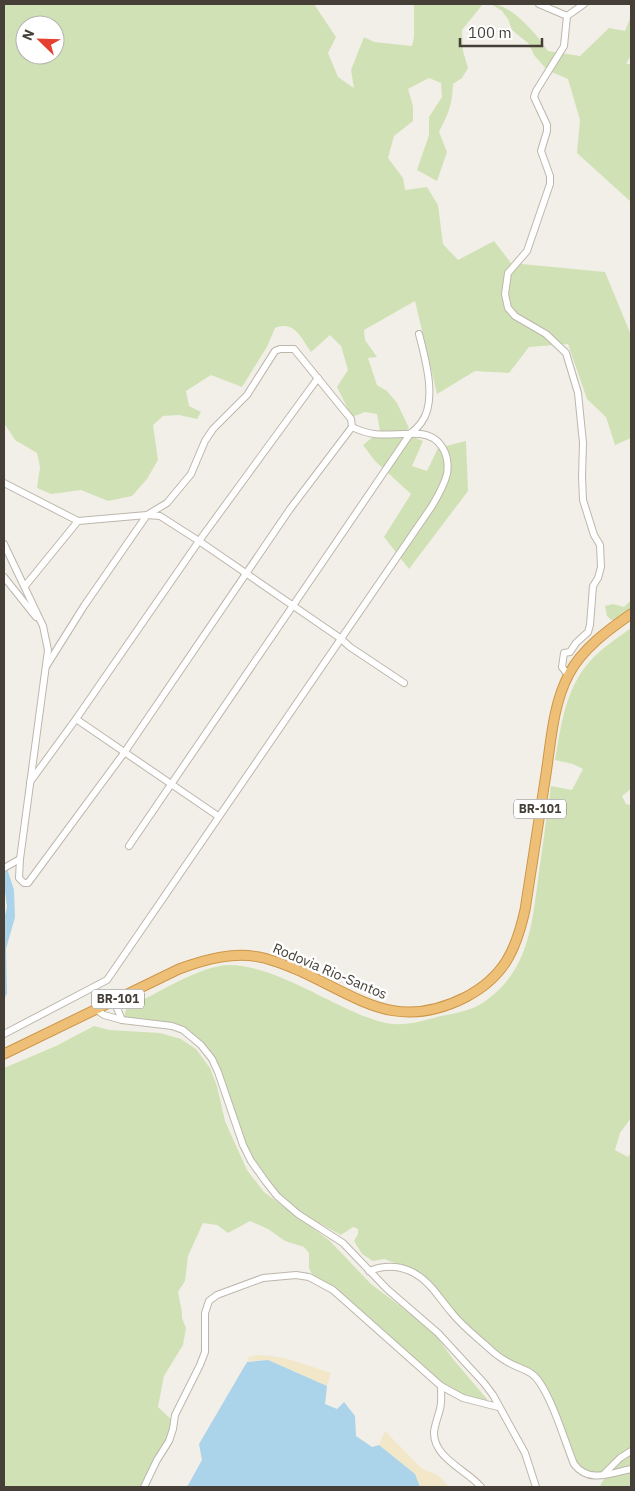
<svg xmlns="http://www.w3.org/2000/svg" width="635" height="1491" viewBox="0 0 635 1491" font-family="'IBM Plex Sans',sans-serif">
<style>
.green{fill:#d0e2b5;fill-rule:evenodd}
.sand{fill:#f2e7c8}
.water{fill:#abd3e9}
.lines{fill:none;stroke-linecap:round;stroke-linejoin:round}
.minor-casing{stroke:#bdb6ac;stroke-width:8}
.highway-casing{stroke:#cd9548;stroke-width:11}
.minor{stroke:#fff;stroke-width:6}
.highway{stroke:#eec077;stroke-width:9}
.labels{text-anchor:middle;stroke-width:5;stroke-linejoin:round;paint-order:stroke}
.shield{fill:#fff;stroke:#7d7974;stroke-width:1}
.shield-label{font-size:12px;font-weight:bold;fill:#453f38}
.street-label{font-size:14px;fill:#453f38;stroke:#fff}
</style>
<rect width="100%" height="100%" fill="#f2efe8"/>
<g class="green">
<path d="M4 4H314L336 37 328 53 338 77 354 88 351 70 364 37 374 42 412 46 414 37V4H483L462 30 463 51 468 68 462 78 453 84C452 106 449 112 439 132L447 152 437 181 417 170 429 135V117L442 97 441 83 429 78 408 89 413 106V121L394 136 388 158 403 178 405 190 427 187 438 205 443 244 458 260 494 241 511 263 605 272 631 335V438L615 445 606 417 587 399 568 344 529 347 509 373 475 371 437 394 415 301 364 330 365 340 377 357 368 358 377 385 387 391 397 403 409 428 404 433 423 441 412 466 427 471 438 448 466 441 468 491 409 569 384 537 411 494 375 461 363 445 380 431 377 414 365 412 352 417 337 387 348 370 341 346 330 335 311 352C301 338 295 320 275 328L267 347 242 387 211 375 186 391 189 406 201 412 197 419 179 415 163 416 153 425 158 460 147 479 132 496 108 501 81 490 51 494 37 488 40 467 37 453 15 440 4 423ZM25 25H55V55H25Z"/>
<path d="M491 4C512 4 537 35 548 51L580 56 609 28 625 31 631 16V55L626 64H631V202L577 153 580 120 568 79 547 70 534 55 529 44 512 30 508 19 502 11Z"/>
<path d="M631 600V612L620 620H611L607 616 605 606 613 604 624 607Z"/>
<path d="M631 628V789L622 796 626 804 631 805V1118L620 1133 615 1150 628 1157 631 1153V1487H604L600 1485 614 1465C599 1476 592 1476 577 1465L540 1379 531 1369 516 1365 504 1359 453 1313 440 1292 429 1280 404 1266 384 1259 373 1261 362 1254 354 1241 358 1234V1229L353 1227 341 1235 299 1212 271 1186 249 1155 223 1082 211 1052 188 1029 124 1018 126 1009 130 1006 133 1009 138 1006 137 1003C161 991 204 964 231 965 279 967 329 1005 375 1020 398 1028 414 1023 437 1017 453 1013 470 1012 484 1002 530 970 532 923 539 872 543 843 547 815 551 786L572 790 583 769 573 764 555 760C562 720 566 683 597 654 608 644 620 636 631 628Z"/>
<path d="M94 1026 109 1030 160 1033 181 1039 196 1049 210 1068 217 1086 225 1121 247 1170 264 1192 330 1241 371 1284 432 1330 453 1359 487 1399V1402L477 1401 445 1387 313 1276 309 1268V1253L304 1247 285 1241 268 1229 250 1221 228 1233 217 1225 203 1223 188 1256 185 1281 178 1292 182 1312V1318L186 1328 183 1345 164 1376 158 1407 172 1420 169 1438 145 1476 140 1487H4V1068L56 1046Z"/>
</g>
<g class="sand">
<path d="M257 1355C283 1355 306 1365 331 1373L327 1386 268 1360 247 1361 249 1357Z"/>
<path d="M385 1431 421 1468 438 1475 449 1487H420L415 1474 379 1445Z"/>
</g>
<g class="water">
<path d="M4 859 14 890 15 917 6 949 7 993 4 1000V919L7 907 4 884Z"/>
<path d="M268 1360 327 1386 325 1404 337 1409 344 1402 355 1416 356 1436 372 1447 379 1445 415 1474 420 1487H187L202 1460 199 1444 247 1362Z"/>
</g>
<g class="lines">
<defs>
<g id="minor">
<path d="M539 4 567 16"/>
<path d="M567 16 564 46 536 91 534 97 547 125V131L541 151 550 176V184L527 251 508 273 505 294 508 308 515 316 546 334 566 353 578 393 583 443 582 477 583 500 594 535 600 545 601 567 598 578 593 586 590 625 588 632 576 643 570 652 564 653 562 667 568 675"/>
<path d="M567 16 584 4"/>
<path d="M318 378 199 541 340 638 350 647 404 683"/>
<path d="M4 483 78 521 25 586"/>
<path d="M4 544 43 626 48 650 20 859 4 868"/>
<path d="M4 577 36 617"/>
<path d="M76 719 218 816"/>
<path d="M30 782 76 719 199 541 160 516 147 515 84 606 47 665"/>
<path d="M129 846 410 434C414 431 418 427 421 423 438 401 425 358 419 334"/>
<path d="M20 859 19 878 24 883H28L124 753 290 509 352 427 351 419 294 349H280L275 351 247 395 213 429 205 441 191 474 167 503 147 515 78 521"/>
<path d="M114 1001 122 1020"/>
<path d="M95 1009 104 1015 122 1020 172 1026 183 1030 201 1045 212 1059 218 1072 243 1145 251 1161 266 1182 277 1196 298 1214 343 1243 387 1289 438 1333 484 1383 493 1395 525 1453 536 1487"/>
<path d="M4 1034 107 980 432 506C438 496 444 485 447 474 450 455 441 436 420 434 393 432 379 440 352 427"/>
<path d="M369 1271C382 1266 396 1265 410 1271 430 1280 438 1297 452 1313 463 1327 478 1338 491 1350 495 1354 501 1358 506 1361 518 1369 532 1369 540 1383 554 1404 564 1439 574 1464 589 1484 611 1473 631 1469"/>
<path d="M441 1386C441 1394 442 1402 440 1409 438 1417 435 1424 434 1432 433 1458 467 1470 481 1487"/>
<path d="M603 1475 620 1458 631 1451"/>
<path d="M144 1487 157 1460 169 1441 173 1429 175 1415 200 1365 205 1352V1313L209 1301 217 1295 263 1278 296 1275 309 1277 333 1290 441 1386 463 1398 498 1407"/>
</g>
<path id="highway" d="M4 1054 179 969C206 959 235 951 264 958 276 961 288 966 300 971 361 999 397 1032 466 997 504 977 516 950 525 910 532 864 539 819 546 774 551 741 553 704 569 674 582 649 608 630 631 614"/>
</defs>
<use href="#minor" class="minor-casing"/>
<use href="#highway" class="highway-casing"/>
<use href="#minor" class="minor"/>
<use href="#highway" class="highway"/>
</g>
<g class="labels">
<g class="shield">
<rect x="514" y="799.5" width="52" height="19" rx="4"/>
<rect x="92" y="989.5" width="52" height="19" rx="4"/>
</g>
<g class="shield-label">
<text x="540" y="813">BR-101</text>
<text x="118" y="1003">BR-101</text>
</g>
<g class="street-label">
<text transform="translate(330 971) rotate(23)" y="5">Rodovia Rio-Santos</text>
</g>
</g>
<rect width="635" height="1491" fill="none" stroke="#453f38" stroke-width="10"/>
<g transform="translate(40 40) rotate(293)"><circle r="24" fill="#ffffff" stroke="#b5b2af"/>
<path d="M0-4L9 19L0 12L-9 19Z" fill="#e3402f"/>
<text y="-8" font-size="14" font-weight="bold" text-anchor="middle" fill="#453f38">N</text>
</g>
<path d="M460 38v8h82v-8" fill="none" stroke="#453f38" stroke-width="2.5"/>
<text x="468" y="38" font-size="15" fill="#453f38" stroke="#ffffff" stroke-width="4" paint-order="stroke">100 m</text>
</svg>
